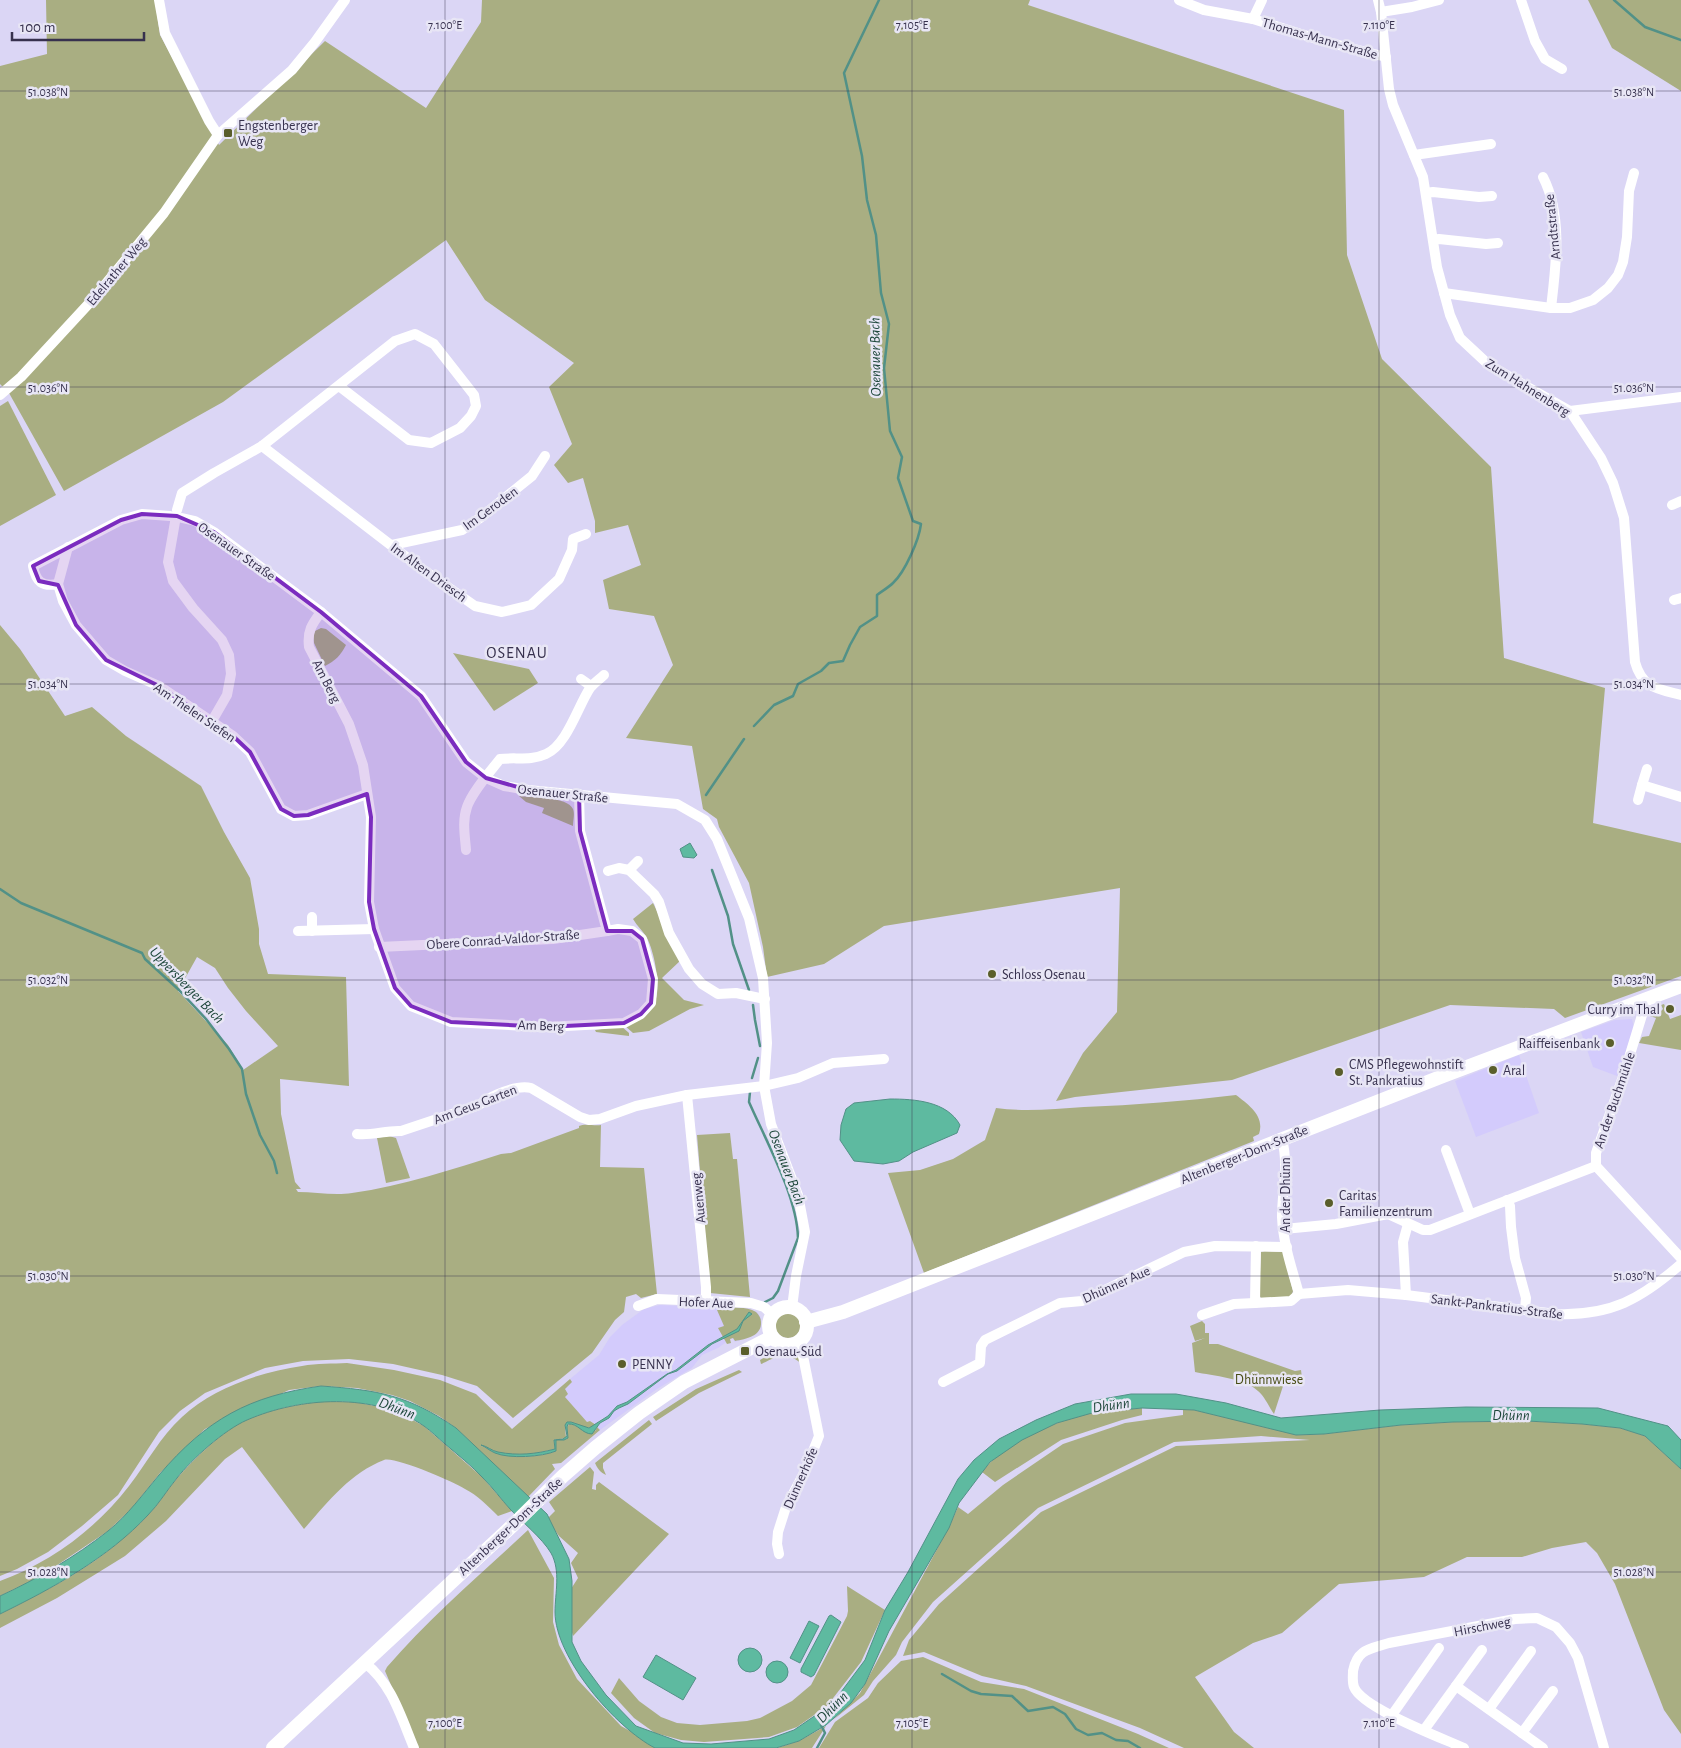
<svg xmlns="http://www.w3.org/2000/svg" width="1681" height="1748" viewBox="0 0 1681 1748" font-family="'Alegreya Sans',sans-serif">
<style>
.built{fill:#d3cbfc}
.green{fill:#a9ae82;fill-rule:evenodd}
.water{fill:#5ebaa0;stroke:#529187}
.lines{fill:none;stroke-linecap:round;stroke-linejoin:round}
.stream{stroke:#529187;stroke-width:2.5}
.street{stroke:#fff;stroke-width:10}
.secondary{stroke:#fff;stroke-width:14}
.marked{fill:#7b2cbf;fill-opacity:0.2;stroke:#7b2cbf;stroke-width:4;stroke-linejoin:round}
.ticks{fill:none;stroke:#37314e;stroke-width:1;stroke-opacity:0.45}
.poi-dot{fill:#5a5e2b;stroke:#e8e6f5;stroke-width:2}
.labels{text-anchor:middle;stroke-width:5;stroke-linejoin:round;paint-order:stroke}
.street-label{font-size:14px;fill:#37314e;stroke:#e8e6f5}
.poi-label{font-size:14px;fill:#37314e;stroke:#e8e6f5;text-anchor:start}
.park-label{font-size:14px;fill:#474b13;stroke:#e8e6f5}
.water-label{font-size:15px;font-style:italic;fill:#1e473b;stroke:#e8e6f5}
.quarter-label{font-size:16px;letter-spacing:1px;fill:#37314e;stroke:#e8e6f5}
.ticks-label{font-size:12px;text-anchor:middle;fill:#37314e;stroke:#e8e6f5;stroke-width:5;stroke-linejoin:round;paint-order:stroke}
</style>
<rect width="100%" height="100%" fill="#dbd6f5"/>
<g class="built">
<path d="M1632 1019 1634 1028 1617 1076 1593 1067 1581 1032 1615 1020Z"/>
<path d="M1519 1055 1539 1113 1476 1137 1455 1081Z"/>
<path d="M660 1305 748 1309 757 1312 761 1318V1327L755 1335 735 1342 732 1338 718 1348 702 1355 692 1368 657 1389 600 1430 597 1427 600 1423 609 1418 614 1411 619 1408 628 1404 668 1374 677 1371 712 1344 732 1333V1331L708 1345 676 1370 667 1374 627 1402 617 1406 608 1416 601 1419 596 1425 591 1421 587 1422 565 1397 568 1394 565 1389 572 1382 570 1379 599 1355 610 1337 622 1325 644 1309Z"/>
</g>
<g class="green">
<path d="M46 0H155L160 35 219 145 325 41 426 108 481 22 482 0H1030L1028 5 1344 110 1347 255 1382 359 1491 467 1504 658 1605 688 1593 823 1681 843V976L1565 1018 1554 1009 1450 1005 1232 1080 1075 1097 1056 1101 1083 1053 1117 1012 1120 888 884 926 824 964 767 977 763 947 749 883 719 827 717 819 703 809 692 746 626 738 673 665 654 616 609 609 603 580 641 565 628 525 595 533V521L583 478 568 483 554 465 572 444 549 387 574 363 485 300 446 240 223 402 64 491 9 393 0 384V66L47 54Z"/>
<path d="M1588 0H1681V91L1612 48Z"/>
<path d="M8 401 56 495 0 526V406Z"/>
<path d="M0 625 20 649 65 716 92 707 126 736 201 786 224 832 250 878 259 929V944L268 974 346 977 349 1086 280 1079 281 1114 295 1182 301 1189H296L298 1192C315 1192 335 1196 352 1193 403 1186 453 1169 501 1154L511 1153 579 1128V1126C585 1123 593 1126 601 1125L600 1167 644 1168 657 1294 641 1298 636 1294 626 1297 624 1312 615 1320 592 1353 513 1418 477 1386 442 1375 393 1364 349 1359 303 1361 265 1368 205 1393 180 1411 159 1432 118 1495 82 1526 48 1552 17 1569 0 1576ZM197 957 215 968 228 988 246 1011 278 1046 243 1070 228 1045 178 991Z"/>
<path d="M321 628 326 629 346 645C341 655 335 661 325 666L314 643 313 635 315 631Z"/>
<path d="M453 653 529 669 538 683 494 711Z"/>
<path d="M519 796C532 798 567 796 573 809 575 814 573 820 573 826L542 813 544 808 526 802Z"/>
<path d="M653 903 681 960 662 978 684 1000 704 1005 690 1009 649 1031 633 1033 624 1025C632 1020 648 1012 653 1005 663 992 654 951 647 938 643 931 637 926 633 919Z"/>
<path d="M1664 1004 1670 1019 1681 1015V1050L1639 1043 1642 1037 1649 1036 1656 1018 1650 1016 1652 1010 1660 1012 1663 1009 1661 1005Z"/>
<path d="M621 1026 629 1033V1036L596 1032 595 1030Z"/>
<path d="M1236 1095C1249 1105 1265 1116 1259 1134L1253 1137 1254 1141 924 1273 888 1173 920 1170 953 1159 985 1140 996 1108C1025 1112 1054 1109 1084 1107 1135 1105 1185 1101 1236 1095Z"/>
<path d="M730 1133 733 1159H737L750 1297 710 1293 697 1135Z"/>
<path d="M389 1136 396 1138 410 1178 386 1183 377 1138Z"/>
<path d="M1265 1251 1283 1252 1293 1291 1291 1297 1261 1298 1259 1295 1261 1252Z"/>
<path d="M721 1307C732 1308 746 1306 756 1312 759 1315 761 1318 761 1322 762 1336 746 1339 735 1341L733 1338 730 1339 731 1343 727 1344 718 1328 724 1326 717 1310Z"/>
<circle cx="788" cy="1325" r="13"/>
<path d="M1202 1321 1205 1324V1333H1209V1344H1218L1295 1371 1301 1370 1302 1378 1284 1383 1274 1414C1269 1407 1265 1397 1258 1391 1245 1378 1213 1376 1195 1372L1192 1343 1205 1338 1195 1341 1190 1326Z"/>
<path d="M776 1351 795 1352 801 1363C781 1349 780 1356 761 1364L760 1360Z"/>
<path d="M347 1363 394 1370 440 1380 476 1394 512 1429 570 1379 572 1382 565 1389 568 1394 565 1397 587 1422 590 1421 596 1425C587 1431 580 1426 571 1422L565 1425 566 1438 554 1440 555 1449C539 1453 511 1458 496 1452 490 1450 488 1446 481 1446 487 1447 490 1451 496 1453 511 1459 542 1457 556 1451V1440L567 1439 568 1434 567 1427 570 1423 581 1428 583 1431H595L597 1427 600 1430 561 1463 552 1464 555 1469 528 1497 456 1428 439 1416 410 1401 392 1395 357 1388 321 1386 289 1390 205 1429 160 1473 133 1507 108 1531 41 1576 0 1596V1581C50 1563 97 1528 129 1486 147 1463 160 1437 182 1417 213 1388 260 1372 302 1366 317 1363 333 1364 347 1363Z"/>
<path d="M739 1370 742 1372 699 1393 656 1421 653 1417 696 1389Z"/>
<path d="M324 1401 355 1402 375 1406 405 1416 424 1426 482 1477 512 1511 498 1516C488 1506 477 1495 465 1489 454 1482 394 1456 384 1460 350 1473 327 1503 304 1529L242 1447 225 1459 166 1521 125 1556 57 1598 0 1628V1614C41 1593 89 1570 123 1538 132 1531 141 1523 148 1515 160 1503 168 1488 179 1476 194 1459 217 1437 236 1425 261 1411 296 1404 324 1401Z"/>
<path d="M1142 1408V1415L1122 1420 1061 1440 995 1482 982 1472C1003 1443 1057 1420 1092 1413 1109 1410 1126 1410 1142 1408Z"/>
<path d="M1183 1409 1194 1410 1235 1419 1296 1435 1324 1434 1401 1425 1453 1422 1527 1421 1582 1424 1620 1428 1645 1436 1681 1469V1734L1664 1710 1615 1584 1597 1553 1586 1542 1552 1548 1522 1557H1467L1424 1577 1339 1584 1282 1633 1253 1643 1195 1677 1234 1732 1254 1748H1184L1140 1728 1026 1686 982 1676 924 1652 903 1656 909 1640 939 1604 1041 1512 1176 1446 1310 1440 1261 1436 1174 1442 1038 1508 933 1602 902 1642 896 1655 873 1681 864 1695 833 1720 860 1693 950 1525 958 1507 968 1514 1003 1485 1063 1444 1125 1423 1183 1415Z"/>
<path d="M649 1420 652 1424 603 1463V1468L606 1475C601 1473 597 1468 595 1463Z"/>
<path d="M590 1467 594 1472 592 1489 596 1490V1485L599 1482 669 1534 573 1636 568 1618 569 1592 578 1578 571 1563 578 1553 559 1536 547 1519 555 1511 549 1502Z"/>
<path d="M528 1530 554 1578 553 1622 559 1645 577 1679 621 1726 660 1748H418L385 1671 387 1667C430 1617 480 1575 528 1530Z"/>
<path d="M847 1586 885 1610 861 1662 827 1706 797 1727 769 1737 704 1742 681 1740 655 1733 634 1718 611 1693 619 1678 639 1701 661 1717 677 1723 700 1725 747 1721 760 1718 792 1701 811 1685 847 1616 848 1611Z"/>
<path d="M923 1657 981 1682 1024 1689 1138 1734 1169 1748H819L835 1722 868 1698 878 1683 901 1661Z"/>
<path d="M826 1726 812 1748H777L799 1741Z"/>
</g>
<g class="water">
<path d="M690 843 697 855 694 858 683 857 680 849Z"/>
<path d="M890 1099C914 1099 947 1101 960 1125L957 1133 913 1152 899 1161 883 1164 854 1161 840 1140 841 1125 846 1109 854 1103Z"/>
<path d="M749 1312 752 1314 743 1321 739 1331 712 1344 677 1371 668 1374 628 1404 619 1408 614 1411 609 1418 600 1423 592 1434C582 1434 578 1423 568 1424L567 1427 568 1438 564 1440H556V1451C542 1457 509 1459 495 1453 490 1451 486 1447 481 1445 487 1446 492 1451 498 1452 518 1456 536 1454 555 1449L554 1440 563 1439 567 1436 565 1425 567 1422H571L589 1428 608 1416 617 1406 627 1402 667 1374 676 1370 708 1345 737 1329Z"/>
<path d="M321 1386C378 1390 408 1395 456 1428L547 1514 569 1559 572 1581V1642L581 1661 606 1695 636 1726 683 1743 711 1744 769 1739 794 1730 832 1704 865 1660 885 1610 908 1572 958 1479 974 1460 999 1439 1036 1420 1075 1404 1131 1394H1176L1226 1403 1281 1418 1380 1410 1466 1407 1598 1408 1668 1426 1681 1440V1469L1645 1436 1620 1428 1582 1424 1527 1421 1453 1422 1401 1425 1324 1434 1296 1435 1194 1410 1142 1408 1092 1413 1057 1423 1022 1440 990 1462 959 1503 949 1528 889 1631 865 1684 851 1703 826 1725 799 1741 776 1748H655C616 1728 555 1658 555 1612 555 1593 561 1571 551 1553 542 1538 522 1522 510 1509 501 1499 493 1488 483 1478 472 1466 458 1455 445 1444 438 1438 431 1431 424 1426 374 1392 300 1397 247 1420 224 1430 192 1459 177 1478 167 1490 159 1504 148 1515 108 1558 53 1588 0 1614V1596C37 1579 75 1557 108 1531 128 1515 143 1494 159 1475 207 1419 249 1396 321 1386Z"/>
<path d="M831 1615 841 1622 814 1675 811 1677 801 1672V1669L829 1616Z"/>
<path d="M809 1621 819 1626 800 1663 790 1658Z"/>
<circle cx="750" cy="1660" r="12"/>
<path d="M656 1655 696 1678 683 1700 643 1677Z"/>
<circle cx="777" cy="1672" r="11"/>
</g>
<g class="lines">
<g class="stream">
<path d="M1614 0 1645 27 1681 40"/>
<path d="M754 726 774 705 793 696 798 684 821 671 829 663 843 661 850 645 860 627 877 616V595C882 591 888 588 893 583 905 572 919 540 921 524L913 521 898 478 902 457 890 431 884 368 889 324 881 293 876 235 867 200 862 156 844 73 879 0"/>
<path d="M706 795 744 739"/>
<path d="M712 870 728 916 733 944 749 990"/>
<path d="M0 889 21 903 142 953 145 959 179 990 206 1019 229 1049 242 1069 246 1094 260 1135 274 1161 277 1173"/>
<path d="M753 1005 755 1020 760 1046"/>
<path d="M752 1078 758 1058"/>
<path d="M750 1092 749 1102C766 1141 797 1196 798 1238L778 1291 773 1298 765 1302"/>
<path d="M942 1674 971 1691 981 1694 1012 1696 1028 1711 1053 1707 1065 1714 1076 1729 1088 1735 1102 1733 1116 1740 1128 1741 1140 1748"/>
<path d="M817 1748 825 1733 821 1725"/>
</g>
<g class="street">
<path d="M159 0 165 33 209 121 218 135"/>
<path d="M1179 0 1204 10 1253 19 1323 41 1386 57"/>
<path d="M1378 0 1381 12 1389 89 1393 105 1423 177 1437 267 1450 315 1460 338 1489 365 1570 411 1601 458 1613 483 1624 518 1635 662C1642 688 1658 689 1681 695"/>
<path d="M1521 0 1535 41 1545 59 1562 69"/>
<path d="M1381 12 1412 7 1439 0"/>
<path d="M1253 19 1262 0"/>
<path d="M1414 155 1491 144"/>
<path d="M1543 177C1563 216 1556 265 1551 308"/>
<path d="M1426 193 1433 192 1479 197 1492 196"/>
<path d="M1433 240 1439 239 1486 244 1498 243"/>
<path d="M1444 293 1551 308H1570L1593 300 1608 288 1618 275 1623 262 1627 237 1629 191 1634 173"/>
<path d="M0 395 21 377 94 298 164 213 218 135 292 70 315 42 345 0"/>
<path d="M1570 411 1681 397"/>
<path d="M262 446 418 566 475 606 502 612 531 605 559 579 572 550 573 539 586 534"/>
<path d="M1672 505 1681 501"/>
<path d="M177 510 182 493 214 473 262 446 395 341 415 334 434 344 474 395 476 406 471 416 460 428 431 443 409 440 339 386"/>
<path d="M182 518 195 521 214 532 321 612 421 696 466 762 486 778 504 786 528 790 677 804 705 820 717 839 749 918 763 978 767 1043 764 1086 771 1124 798 1195 805 1232 796 1276 792 1308"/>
<path d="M175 522 168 562 173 581 193 608 222 640 229 655 231 674 227 695 212 721"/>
<path d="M392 545 462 530 480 518 532 476 545 456"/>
<path d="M58 584 63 601 76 625 106 660 125 671 159 686 233 736 250 752 281 809 294 816 308 815 367 794"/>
<path d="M58 584C42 587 36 582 33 566L121 520 142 514 170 516"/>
<path d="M58 584 68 547"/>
<path d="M1674 600 1681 598"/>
<path d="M321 612C312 624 307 631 309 647L349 724 363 765 371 817 369 902 374 929 395 988 411 1006 451 1022 546 1027 624 1023 641 1014 651 1003 653 979 642 939 632 931 618 929 607 931"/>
<path d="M581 679 591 686"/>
<path d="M1647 769 1642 785 1681 797"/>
<path d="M1638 800 1642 785"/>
<path d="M466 850C465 836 462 821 467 807 472 792 490 772 500 759 515 757 531 761 546 754 567 745 578 706 590 688 594 683 600 679 604 675"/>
<path d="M629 870 638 861"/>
<path d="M608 871 619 868 629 870 654 894 659 902 669 933 689 969 702 984 718 994 736 993 765 999"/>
<path d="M312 917V931"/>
<path d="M298 931 374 929"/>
<path d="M379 947 553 939 607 931 580 831 579 794"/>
<path d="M1640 1000 1643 1012 1624 1074 1596 1153V1166L1681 1258"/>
<path d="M687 1095 706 1287V1302"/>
<path d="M357 1134C372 1136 386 1130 401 1131L479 1105C490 1096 517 1084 531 1088L580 1117 589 1120 600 1119 636 1106 687 1095 764 1086 798 1078 833 1063 884 1059"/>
<path d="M1282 1139C1289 1166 1282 1190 1282 1217 1283 1243 1292 1269 1299 1294"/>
<path d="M1446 1150 1470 1214"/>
<path d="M1507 1200 1510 1206 1511 1227 1515 1258 1526 1298 1525 1309"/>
<path d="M1284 1229 1336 1224 1388 1214 1423 1230H1430L1596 1166"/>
<path d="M1299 1294 1348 1290 1406 1295 1556 1314C1611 1316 1641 1299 1681 1264"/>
<path d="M1406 1295 1403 1242 1408 1224"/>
<path d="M1255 1303 1291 1301 1299 1294"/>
<path d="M638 1306 657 1299 751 1303 764 1307 772 1314"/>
<path d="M1202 1315 1234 1304 1255 1303 1256 1246"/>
<path d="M943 1382 980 1363 981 1346 985 1340 1060 1303 1082 1301 1184 1252 1215 1246 1287 1247"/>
<path d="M779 1554 777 1544 778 1532 786 1507 805 1471 819 1436 803 1356 797 1343"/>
<path d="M365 1663C392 1684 401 1717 414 1748"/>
<path d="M1456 1686 1543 1748"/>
<path d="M1489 1709 1531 1651"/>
<path d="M1392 1715 1439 1648"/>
<path d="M1424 1730 1482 1650"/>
<path d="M1522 1733 1553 1691"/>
<path d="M1464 1748C1442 1738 1362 1708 1354 1687 1352 1682 1353 1676 1353 1671 1357 1649 1370 1649 1389 1643L1515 1619 1537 1618 1556 1627 1570 1643 1578 1658 1604 1748"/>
</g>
<g class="secondary">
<circle cx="788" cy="1326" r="19"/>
<path d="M806 1322 843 1312 1443 1076 1681 986"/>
<path d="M273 1748 513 1525 563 1476 595 1448 639 1413 684 1382 772 1337"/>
</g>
</g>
<path class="marked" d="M142 514 177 516 214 532 321 612 421 696 466 762 486 778 528 790 579 794 580 831 607 931H632L642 939 653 979 651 1003 641 1014 624 1023 546 1027 451 1022 411 1006 395 988 374 929 369 902 371 817 367 794 308 815 294 816 281 809 250 752 233 736 159 686 106 660 76 625 58 585 39 581 33 566 121 520Z"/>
<path class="ticks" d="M445 0V1748M912 0V1748M1379 0V1748M0 91H1681M0 387H1681M0 684H1681M0 980H1681M0 1276H1681M0 1572H1681"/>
<g class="poi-dot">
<rect x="223" y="128" width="10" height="10" rx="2.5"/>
<circle cx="992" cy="974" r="5"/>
<circle cx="1670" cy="1009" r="5"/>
<circle cx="1610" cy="1043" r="5"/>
<circle cx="1493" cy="1070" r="5"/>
<circle cx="1339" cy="1072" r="5"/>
<circle cx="1329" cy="1203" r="5"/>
<rect x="740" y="1346" width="10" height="10" rx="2.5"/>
<circle cx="622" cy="1364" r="5"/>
</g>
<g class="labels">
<g class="street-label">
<text transform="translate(1320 38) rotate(16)" y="5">Thomas-Mann-Straße</text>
<text transform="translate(1552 227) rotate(-96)" y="5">Arndtstraße</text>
<text transform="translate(116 271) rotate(-50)" y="5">Edelrather Weg</text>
<text transform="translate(1528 387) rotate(32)" y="5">Zum Hahnenberg</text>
<text transform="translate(490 508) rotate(-36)" y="5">Im Geroden</text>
<text transform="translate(237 551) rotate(35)" y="5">Osenauer Straße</text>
<text transform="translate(429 572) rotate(36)" y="5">Im Alten Driesch</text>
<text transform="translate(327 681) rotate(63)" y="5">Am Berg</text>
<text transform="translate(195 712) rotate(34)" y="5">Am Thelen Siefen</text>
<text transform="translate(563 793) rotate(6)" y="5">Osenauer Straße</text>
<text transform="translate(503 939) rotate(-4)" y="5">Obere Conrad-Valdor-Straße</text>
<text transform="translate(541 1025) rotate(2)" y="5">Am Berg</text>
<text transform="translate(1614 1100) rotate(-71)" y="5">An der Buchmühle</text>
<text transform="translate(475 1104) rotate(-21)" y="5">Am Geus Garten</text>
<text transform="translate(1244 1154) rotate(-22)" y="5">Altenberger-Dom-Straße</text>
<text transform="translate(1285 1195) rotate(-90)" y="5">An der Dhünn</text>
<text transform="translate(698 1198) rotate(-96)" y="5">Auenweg</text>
<text transform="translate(1116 1284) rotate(-24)" y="5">Dhünner Aue</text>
<text transform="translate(706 1302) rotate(2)" y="5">Hofer Aue</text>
<text transform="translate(1497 1306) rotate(7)" y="5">Sankt-Pankratius-Straße</text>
<text transform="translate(800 1478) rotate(-66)" y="5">Dünnerhöfe</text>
<text transform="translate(510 1526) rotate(-43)" y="5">Altenberger-Dom-Straße</text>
<text transform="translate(1482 1626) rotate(-11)" y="5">Hirschweg</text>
</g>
<g class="poi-label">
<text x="238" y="130">Engstenberger<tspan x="238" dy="16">Weg</tspan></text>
<text x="1002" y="979">Schloss Osenau</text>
<text x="1660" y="1014" text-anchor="end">Curry im Thal</text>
<text x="1600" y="1048" text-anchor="end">Raiffeisenbank</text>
<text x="1349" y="1069">CMS Pflegewohnstift<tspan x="1349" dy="16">St. Pankratius</tspan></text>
<text x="1503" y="1075">Aral</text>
<text x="1339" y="1200">Caritas<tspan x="1339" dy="16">Familienzentrum</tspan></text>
<text x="755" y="1356">Osenau-Süd</text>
<text x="632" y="1369">PENNY</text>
</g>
<g class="park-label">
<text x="1269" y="1384">Dhünnwiese</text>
</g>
<g class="water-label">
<text transform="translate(875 357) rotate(-91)" y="5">Osenauer Bach</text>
<text transform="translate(187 985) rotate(46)" y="5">Uppersberger Bach</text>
<text transform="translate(787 1167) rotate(69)" y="5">Osenauer Bach</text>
<text transform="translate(1111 1405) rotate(-8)" y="5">Dhünn</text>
<text transform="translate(397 1408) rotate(21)" y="5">Dhünn</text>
<text x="1511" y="1420">Dhünn</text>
<text transform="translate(832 1707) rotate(-45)" y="5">Dhünn</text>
</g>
<g class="quarter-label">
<text x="517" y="658">OSENAU</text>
</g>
</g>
<g class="ticks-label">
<text x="445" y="29">7.100°E</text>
<text x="912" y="29">7.105°E</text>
<text x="1379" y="29">7.110°E</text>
<text x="48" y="96">51.038°N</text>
<text x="1634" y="96">51.038°N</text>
<text x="48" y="392">51.036°N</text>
<text x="1634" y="392">51.036°N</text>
<text x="48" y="688">51.034°N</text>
<text x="1634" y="688">51.034°N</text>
<text x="48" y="984">51.032°N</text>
<text x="1634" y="984">51.032°N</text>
<text x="48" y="1280">51.030°N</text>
<text x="1634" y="1280">51.030°N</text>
<text x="48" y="1576">51.028°N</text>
<text x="1634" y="1576">51.028°N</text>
<text x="445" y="1727">7.100°E</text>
<text x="912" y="1727">7.105°E</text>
<text x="1379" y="1727">7.110°E</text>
</g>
<path d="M12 32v8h132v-8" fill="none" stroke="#37314e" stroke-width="2.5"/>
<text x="20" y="32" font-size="15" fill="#37314e" stroke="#e8e6f5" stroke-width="4" paint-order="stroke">100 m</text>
</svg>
